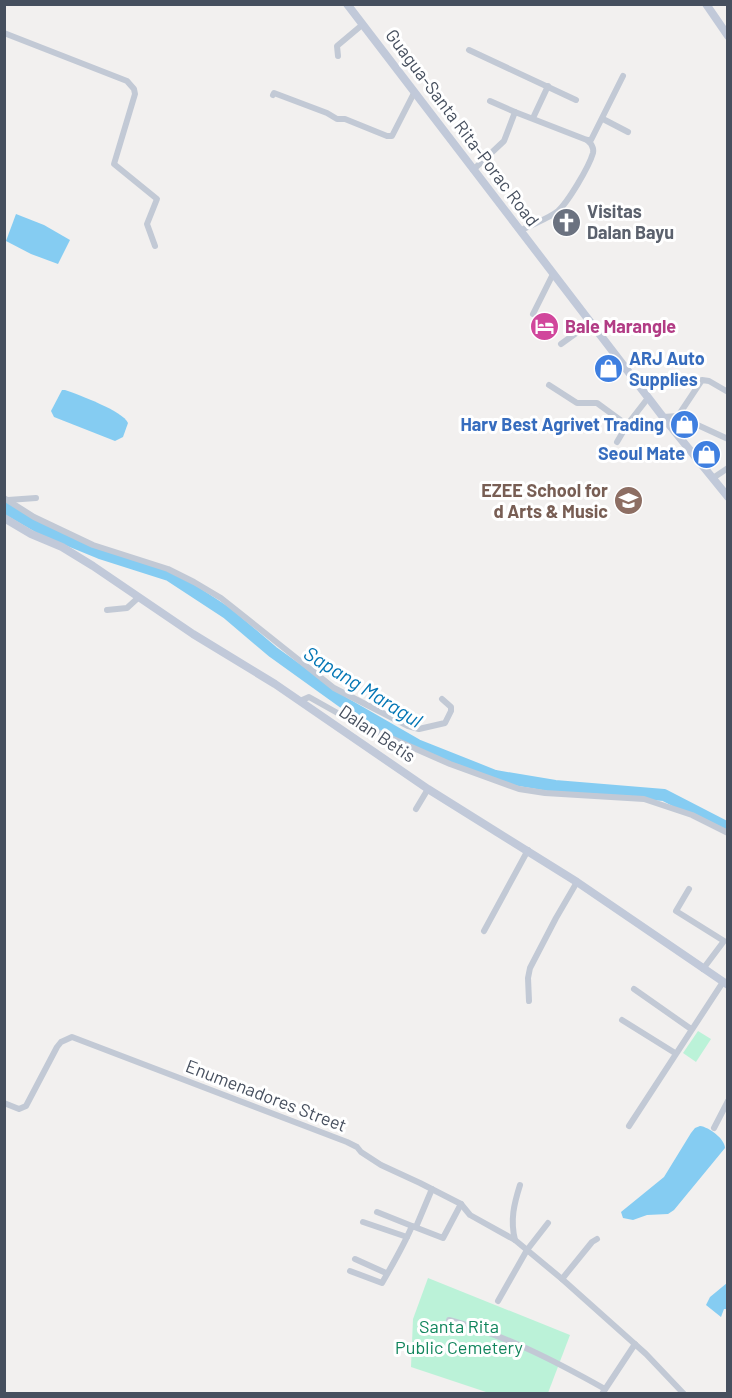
<svg xmlns="http://www.w3.org/2000/svg" width="732" height="1398" viewBox="0 0 732 1398" font-family="Barlow,sans-serif">
<style>
.green{fill:#bbf2d8}
.water{fill:#85ccf2}
.lines{fill:none;stroke-linecap:round;stroke-linejoin:round}
.river{stroke:#85ccf2;stroke-width:12}
.street{stroke:#c2c9d5;stroke-width:6}
.secondary{stroke:#c1c9d9;stroke-width:8}
.labels{text-anchor:middle;stroke-width:6;stroke-linejoin:round;paint-order:stroke}
.street-label{font-size:18px;fill:#464f5e;stroke:#fff}
.worship-label{font-size:18px;font-weight:bold;fill:#5b616d;stroke:#fff;text-anchor:start}
.hotel-label{font-size:18px;font-weight:bold;fill:#b23c85;stroke:#fff;text-anchor:start}
.shop-label{font-size:18px;font-weight:bold;fill:#366cbe;stroke:#fff;text-anchor:end}
.education-label{font-size:18px;font-weight:bold;fill:#785e54;stroke:#fff;text-anchor:end}
.park-label{font-size:18px;fill:#11855c;stroke:#fff}
.water-label{font-size:20px;font-style:italic;fill:#0376b5;stroke:#fff}
</style>
<rect width="100%" height="100%" fill="#f2f0ef"/>
<g class="green">
<path d="M698 1031 711 1039 696 1062 683 1053Z"/>
<path d="M428 1278 570 1335 548 1393H489L411 1367 413 1319Z"/>
</g>
<g class="water">
<path d="M16 214 44 225 70 240 58 264 31 254 6 241Z"/>
<path d="M62 390H65C79 395 123 411 128 423L123 437 115 441 54 417 51 411Z"/>
<path d="M700 1126C709 1127 725 1139 725 1148L674 1210 668 1214 647 1215 633 1220 623 1218 621 1212 664 1177 691 1133 695 1128Z"/>
<path d="M727 1283V1309H724L721 1317 706 1305 710 1297Z"/>
</g>
<g class="lines">
<path class="river" d="M4 507 44 530 100 553 169 575 227 613 273 652 344 703 417 745 495 776 555 786 664 795 728 828"/>
<g class="street">
<path d="M4 33 127 81 134 89 135 94 114 164 157 199 147 224 155 246"/>
<path d="M469 50 576 100"/>
<path d="M338 56 337 46 362 25"/>
<path d="M273 95 274 93 327 113 337 119H345L387 136H392L414 93"/>
<path d="M490 101 515 112"/>
<path d="M533 118 548 86"/>
<path d="M603 119 628 132"/>
<path d="M473 170 504 141 515 112 587 140H591L623 76"/>
<path d="M520 231C532 224 548 219 558 211 568 202 589 167 593 153 594 149 593 148 591 144L587 140"/>
<path d="M533 314 553 274"/>
<path d="M561 344 590 323"/>
<path d="M549 385 577 403H597L627 425"/>
<path d="M678 416 702 380 709 381 728 392"/>
<path d="M663 417 678 416 728 439"/>
<path d="M617 442 627 425 648 398"/>
<path d="M713 478 728 468"/>
<path d="M4 498 34 517 93 545 168 569 194 582 221 598 334 688 408 726 419 729 445 723 451 711V707L442 699"/>
<path d="M8 500 36 498"/>
<path d="M107 610 127 608 139 597"/>
<path d="M300 701 309 697 350 720 450 764 519 789 545 793 644 799 692 815 728 833"/>
<path d="M416 809 428 789"/>
<path d="M689 889 676 911 724 941 703 969"/>
<path d="M484 931 528 850"/>
<path d="M634 989 691 1029"/>
<path d="M529 1001 528 978 530 968 556 918 577 882"/>
<path d="M622 1020 675 1053"/>
<path d="M4 1103 19 1109 26 1106 57 1047 61 1042 72 1037 347 1142 357 1147 361 1152 381 1165 420 1183 461 1204 470 1215 515 1240 562 1279 646 1354 684 1394"/>
<path d="M629 1126 723 982"/>
<path d="M714 1128 728 1101"/>
<path d="M377 1212 412 1226"/>
<path d="M363 1222 407 1237"/>
<path d="M416 1227 432 1189"/>
<path d="M515 1240C510 1220 514 1204 520 1185"/>
<path d="M355 1259 386 1273"/>
<path d="M350 1271 382 1283C393 1264 404 1245 412 1226L443 1238 461 1204"/>
<path d="M562 1279 592 1242 597 1239"/>
<path d="M498 1301 527 1250 548 1223"/>
<path d="M449 1320C505 1335 555 1361 605 1389"/>
<path d="M602 1394 635 1344"/>
</g>
<g class="secondary">
<path d="M347 4 663 417 728 497"/>
<path d="M706 4 728 36"/>
<path d="M4 518 31 534 62 547 93 566 193 634 275 684 428 789 577 882 728 985"/>
</g>
</g>
<defs>
<symbol id="church-disc" viewBox="-11 -11 22 22"><circle r="9.5" fill="#6b7280" stroke="#fff"/><path d="M-1.2-6h2.4v3.5h3.3v2.4h-3.3V6h-2.4V-.1h-3.3v-2.4h3.3Z" fill="#fff"/></symbol>
<symbol id="hotel-disc" viewBox="-11 -11 22 22"><circle r="9.5" fill="#d1479c" stroke="#fff"/><path d="M-6-4.5h1.5V1H6V5H4.5V3h-9V5H-6ZM-4 0a1.8 1.8 0 1 1 3.6 0ZM.5 0V-2.5h3Q6-2.5 6 0Z" fill="#fff"/></symbol>
<symbol id="shop-disc" viewBox="-11 -11 22 22"><circle r="9.5" fill="#3f7fe0" stroke="#fff"/><path d="M-5-2.5h2.3a2.7 3.5 0 0 1 5.4 0H5L5.5 6h-11ZM-1.5-2.5h3a1.5 2.3 0 0 0-3 0Z" fill="#fff"/></symbol>
<symbol id="school-disc" viewBox="-11 -11 22 22"><circle r="9.5" fill="#8d6e63" stroke="#fff"/><path d="M0-5L7-2L0 1L-7-2ZM-4 1L0 2.5L4 1V4Q0 6-4 4Z" fill="#fff"/></symbol>
</defs>
<g fill-rule="evenodd">
<use href="#church-disc" x="550" y="206" width="33" height="33"/>
<use href="#hotel-disc" x="528" y="310" width="33" height="33"/>
<use href="#shop-disc" x="592" y="352" width="33" height="33"/>
<use href="#shop-disc" x="668" y="408" width="33" height="33"/>
<use href="#shop-disc" x="690" y="438" width="33" height="33"/>
<use href="#school-disc" x="612" y="484" width="33" height="33"/>
</g>
<g class="labels">
<g class="street-label">
<text transform="translate(462 128) rotate(53)" y="6">Guagua-Santa Rita-Porac Road</text>
<text transform="translate(377 734) rotate(34)" y="6">Dalan Betis</text>
<text transform="translate(266 1096) rotate(21)" y="6">Enumenadores Street</text>
</g>
<g class="worship-label">
<text x="587" y="218">Visitas<tspan x="587" dy="21">Dalan Bayu</tspan></text>
</g>
<g class="hotel-label">
<text x="565" y="333">Bale Marangle</text>
</g>
<g class="shop-label">
<text x="629" y="365" text-anchor="start">ARJ Auto<tspan x="629" dy="21">Supplies</tspan></text>
<text x="664" y="431">Harv Best Agrivet Trading</text>
<text x="685" y="460">Seoul Mate</text>
</g>
<g class="education-label">
<text x="608" y="497">EZEE School for<tspan x="608" dy="21">d Arts &amp; Music</tspan></text>
</g>
<g class="park-label">
<text x="459" y="1333">Santa Rita<tspan x="459" dy="21">Public Cemetery</tspan></text>
</g>
<g class="water-label">
<text transform="translate(363 687) rotate(32)" y="7">Sapang Maragul</text>
</g>
</g>
<rect width="732" height="1398" fill="none" stroke="#464f5e" stroke-width="12"/>
</svg>
